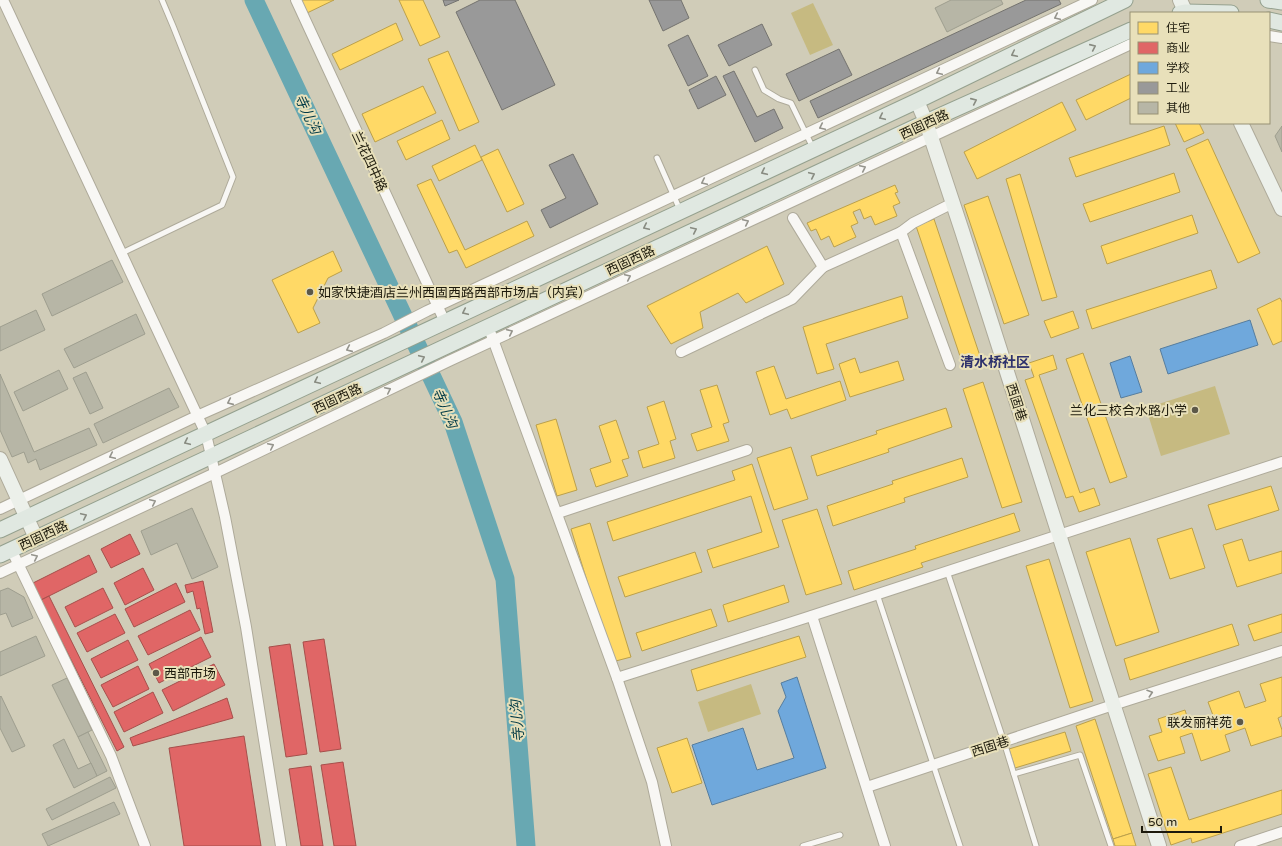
<svg xmlns="http://www.w3.org/2000/svg" width="1282" height="846" viewBox="0 0 1282 846" font-family="'Varela Round','Noto Sans SC',sans-serif">
<style>
.green{fill:#c6ba81}
.homes{fill:#ffd966;stroke:#bba04b}
.shops{fill:#e06666;stroke:#a64f4b}
.schools{fill:#6fa8dc;stroke:#567d9e}
.industry{fill:#999;stroke:#74736f}
.lines{fill:none;stroke-linecap:round;stroke-linejoin:round}
.river{stroke:#68a8b2;stroke-width:19}
.building{fill:#b7b6a6;stroke:#9e9e8f}
.lane-casing{stroke:#aeaa9a;stroke-width:7}
.street-casing{stroke:#aeaa9a;stroke-width:12}
.secondary-casing{stroke:#aeaa9a;stroke-width:16}
.primary-casing{stroke:#95a18f;stroke-width:17}
.lane{stroke:#f8f7f4;stroke-width:5}
.street{stroke:#f8f7f4;stroke-width:10}
.secondary{stroke:#ecf0ea;stroke-width:14}
.primary{stroke:#e0e8e1;stroke-width:15}
.oneway{stroke:#95948c}
.oneway2{stroke:#888b81}
.poi-dot{fill:#5c5848;stroke:#e8e0ba;stroke-width:1.5}
.labels{text-anchor:middle;stroke-width:4;stroke-linejoin:round;paint-order:stroke}
.street-label{font-size:13px;fill:#1d1a0c;stroke:#e8e0ba}
.poi-label{font-size:13px;fill:#1d1a0c;stroke:#e8e0ba;text-anchor:start}
.water-label{font-size:14px;font-style:italic;fill:#003a46;stroke:#e8e0ba}
.neighbourhood-label{font-size:14px;font-weight:bold;fill:#2d316c;stroke:#e8e0ba}
</style>
<rect width="100%" height="100%" fill="#d0ccb8"/>
<g class="green">
<path d="M813 3 833 45 810 55 791 13Z"/>
<path d="M1215 386 1230 434 1161 456 1146 408Z"/>
<path d="M751 684 761 714 708 732 698 702Z"/>
</g>
<g class="homes">
<path d="M301 0H334L307 13Z"/>
<path d="M399 0H423L440 37 420 46Z"/>
<path d="M396 23 403 40 340 70 332 54Z"/>
<path d="M448 51 479 122 459 131 428 59Z"/>
<path d="M1131 74V98L1086 120 1076 100Z"/>
<path d="M423 86 436 113 375 142 362 114Z"/>
<path d="M1062 102 1076 130 977 179 964 152Z"/>
<path d="M442 120 450 139 406 160 397 141Z"/>
<path d="M1175 123H1199L1204 133 1184 142Z"/>
<path d="M1164 126 1170 145 1076 177 1069 158Z"/>
<path d="M1208 139 1260 253 1238 263 1186 149Z"/>
<path d="M475 145 482 160 439 181 432 166Z"/>
<path d="M498 149 524 204 507 212 481 157Z"/>
<path d="M1174 173 1180 192 1090 222 1083 204Z"/>
<path d="M1020 174 1057 297 1042 301 1006 179Z"/>
<path d="M431 179 465 250 527 221 534 236 466 268 457 250 449 253 417 185Z"/>
<path d="M895 185 898 192 895 193 900 203 893 206 897 216 875 225 871 216 864 219 860 209 853 212 858 223 851 226 856 237 834 247 829 236 821 240 816 229 811 231 807 223Z"/>
<path d="M988 196 1029 315 1004 324 964 205Z"/>
<path d="M1192 215 1198 233 1107 264 1101 246Z"/>
<path d="M934 219 980 356 962 362 916 226Z"/>
<path d="M767 246 784 284 746 303 738 293 700 312 703 328 671 344 647 306Z"/>
<path d="M333 251 342 271 328 278 313 308 320 323 298 333 272 280Z"/>
<path d="M1211 270 1217 288 1092 329 1086 310Z"/>
<path d="M902 296 908 318 826 344 834 369 817 374 803 327Z"/>
<path d="M1280 298 1282 302V341L1273 345 1257 309Z"/>
<path d="M1073 311 1079 328 1051 338 1044 321Z"/>
<path d="M1083 353 1127 477 1110 483 1066 359Z"/>
<path d="M1053 355 1057 369 1039 375 1080 493 1094 488 1100 505 1079 512 1073 496 1066 498 1025 380 1034 377 1029 363Z"/>
<path d="M855 358 860 373 898 361 904 380 850 397 839 364Z"/>
<path d="M774 366 786 399 840 381 846 400 791 419 787 409 770 415 756 372Z"/>
<path d="M983 382 1022 502 1002 508 963 389Z"/>
<path d="M717 385 729 422 723 424 729 441 697 451 691 434 712 427 700 390Z"/>
<path d="M664 401 676 439 670 441 675 458 643 468 638 451 659 444 647 407Z"/>
<path d="M946 408 952 427 888 449 889 452 817 476 811 456 877 434 876 431Z"/>
<path d="M556 419 577 490 557 496 536 425Z"/>
<path d="M616 420 629 458 622 460 628 476 596 487 590 469 611 462 599 426Z"/>
<path d="M791 447 808 499 774 510 757 458Z"/>
<path d="M962 458 968 477 904 498 905 502 833 526 827 506 893 484 892 481Z"/>
<path d="M752 464 779 547 713 568 707 550 762 532 751 496 613 541 607 522 735 480 732 471Z"/>
<path d="M1271 486 1279 510 1216 530 1208 505Z"/>
<path d="M817 509 842 584 806 595 782 520Z"/>
<path d="M1014 513 1020 531 921 563 923 567 854 590 848 571 916 549 915 546Z"/>
<path d="M590 523 631 657 612 662 571 529Z"/>
<path d="M1192 528 1205 568 1170 579 1157 539Z"/>
<path d="M1130 538 1159 632 1116 646 1086 552Z"/>
<path d="M1242 539 1249 561 1282 551V573L1237 587 1223 545Z"/>
<path d="M695 552 702 572 625 597 618 577Z"/>
<path d="M1049 559 1093 701 1070 708 1026 566Z"/>
<path d="M784 585 789 602 728 622 723 605Z"/>
<path d="M711 609 717 626 642 651 636 633Z"/>
<path d="M1282 614V632L1254 641 1248 625Z"/>
<path d="M1232 624 1239 645 1130 680 1124 659Z"/>
<path d="M799 636 806 657 697 691 691 670Z"/>
<path d="M1282 677V716L1278 718 1282 730V736L1251 746 1245 728 1225 735 1230 751 1201 761 1192 733 1180 737 1185 753 1158 761 1149 736 1162 732 1158 719 1185 710 1190 726 1214 718 1208 702 1239 691 1245 708 1266 701 1260 684Z"/>
<path d="M1095 719 1132 833 1113 839 1076 726Z"/>
<path d="M1065 732 1071 751 1015 768 1009 749Z"/>
<path d="M687 738 702 783 672 793 657 748Z"/>
<path d="M1171 767 1189 820 1282 790V814L1192 843 1191 838 1171 845 1148 774Z"/>
<path d="M1132 833 1136 846H1115L1113 839Z"/>
</g>
<g class="shops">
<path d="M130 534 140 554 111 568 101 549Z"/>
<path d="M89 555 97 572 41 600 33 583Z"/>
<path d="M143 568 154 590 125 605 114 583Z"/>
<path d="M203 581 213 632 205 634 200 608 197 609 193 591 187 593 185 585Z"/>
<path d="M176 583 185 602 134 627 125 609Z"/>
<path d="M103 588 113 608 75 627 65 607Z"/>
<path d="M49 596 124 747 117 751 41 600Z"/>
<path d="M190 610 200 630 148 655 138 636Z"/>
<path d="M115 614 125 633 87 652 77 633Z"/>
<path d="M201 637 211 657 159 683 149 664Z"/>
<path d="M324 639 341 749 320 752 303 642Z"/>
<path d="M128 640 138 660 101 678 91 659Z"/>
<path d="M290 644 307 754 286 757 269 647Z"/>
<path d="M214 664 225 685 173 711 162 690Z"/>
<path d="M138 666 149 689 113 707 101 685Z"/>
<path d="M153 692 163 713 124 732 114 712Z"/>
<path d="M227 698 233 718 133 746 130 738Z"/>
<path d="M244 736 261 846H184L169 748Z"/>
<path d="M343 762 356 846H334L321 765Z"/>
<path d="M311 766 323 846H301L289 769Z"/>
</g>
<g class="schools">
<path d="M1250 320 1258 345 1168 374 1160 349Z"/>
<path d="M1130 356 1142 392 1121 398 1110 363Z"/>
<path d="M797 677 826 768 712 805 692 745 743 728 757 770 794 758 778 711 786 697 781 683Z"/>
</g>
<g class="industry">
<path d="M443 0H459L445 6Z"/>
<path d="M480 0H515L555 85 502 110 456 12Z"/>
<path d="M649 0H681L689 18 663 31Z"/>
<path d="M1026 0H1059L1061 4 818 118 810 101Z"/>
<path d="M762 24 772 45 729 66 718 45Z"/>
<path d="M688 35 708 76 688 86 668 45Z"/>
<path d="M839 49 852 75 799 101 786 74Z"/>
<path d="M734 71 757 117 774 109 783 128 755 142 723 76Z"/>
<path d="M716 76 726 95 698 109 689 90Z"/>
<path d="M573 154 598 204 550 228 541 210 566 198 549 165Z"/>
</g>
<g class="lines">
<path class="river" d="M254 0 453 422 505 579 526 846"/>
</g>
<g class="building">
<path d="M951 0H1001L1003 4 947 32 935 8Z"/>
<path d="M1282 126V152L1275 136Z"/>
<path d="M112 260 123 282 52 316 42 294Z"/>
<path d="M36 310 45 330 0 351V327Z"/>
<path d="M136 314 145 334 74 368 64 349Z"/>
<path d="M59 370 68 389 23 411 14 392Z"/>
<path d="M86 372 103 408 90 414 73 378Z"/>
<path d="M0 374 34 452 89 428 97 445 40 470 36 459 28 463 24 452 12 457 0 430Z"/>
<path d="M169 388 179 407 103 443 94 424Z"/>
<path d="M192 508 218 567 192 579 177 543 151 555 141 531Z"/>
<path d="M8 588 24 597 33 618 12 627 6 613 0 615V591Z"/>
<path d="M36 636 45 656 0 676V652Z"/>
<path d="M67 678 92 730 78 737 52 685Z"/>
<path d="M1 696 25 746 12 752 0 728V697Z"/>
<path d="M88 732 107 771 97 776 78 737Z"/>
<path d="M64 739 78 769 91 763 97 776 74 788 53 745Z"/>
<path d="M110 777 116 788 52 820 46 809Z"/>
<path d="M114 802 120 814 48 846 42 834Z"/>
</g>
<g class="lines">
<defs>
<g id="lane">
<path d="M755 70 764 90 779 99 791 103 813 148"/>
<path d="M657 158 680 210"/>
<path d="M122 253 222 205 233 177 173 26 162 0"/>
<path d="M947 571 1004 742 1036 846"/>
<path d="M877 594 960 846"/>
<path d="M1014 774 1080 755 1111 846"/>
<path d="M803 846 840 835"/>
</g>
<g id="street">
<path d="M3 0 206 434 225 517 246 627 281 846"/>
<path d="M296 0 445 322"/>
<path d="M1269 36 1282 38"/>
<path d="M901 232 913 223 953 203"/>
<path d="M823 267 901 232 950 365"/>
<path d="M491 334 617 678 652 782 666 846"/>
<path d="M681 352 792 299 823 267 793 218"/>
<path d="M0 509 197 416 384 333 427 311 1092 0"/>
<path d="M558 513 747 450"/>
<path d="M11 549 111 756 145 846"/>
<path d="M0 573 215 473 449 361 1131 44"/>
<path d="M812 616 885 846"/>
<path d="M617 678 805 618 1282 462"/>
<path d="M867 787 1113 705 1282 651"/>
<path d="M1240 846 1282 832"/>
</g>
<g id="secondary">
<path d="M1180 0 1186 13"/>
<path d="M917 101 926 122 962 231 1099 660 1159 846"/>
<path d="M1241 123 1282 209"/>
<path d="M0 459 36 538"/>
</g>
<g id="primary">
<path d="M1268 0 1282 2"/>
<path d="M1180 13 1185 12 1231 13"/>
<path d="M1269 20 1282 23"/>
<path d="M0 530 917 101 1125 0"/>
<path d="M0 555 926 122 1131 30"/>
</g>
</defs>
<use href="#lane" class="lane-casing"/>
<use href="#street" class="street-casing"/>
<use href="#secondary" class="secondary-casing"/>
<use href="#primary" class="primary-casing"/>
<use href="#lane" class="lane"/>
<use href="#street" class="street"/>
<use href="#secondary" class="secondary"/>
<use href="#primary" class="primary"/>
</g>
<defs><path id="oneway-chevron" d="M-2-3.5L2.5 0L-2 3.5" fill="none" stroke-width="1.6" stroke-linecap="round" stroke-linejoin="round"/></defs>
<g class="oneway">
<use href="#oneway-chevron" transform="translate(1057 17) rotate(155)"/>
<use href="#oneway-chevron" transform="translate(939 72) rotate(155)"/>
<use href="#oneway-chevron" transform="translate(822 127) rotate(155)"/>
<use href="#oneway-chevron" transform="translate(863 168) rotate(-25)"/>
<use href="#oneway-chevron" transform="translate(704 182) rotate(155)"/>
<use href="#oneway-chevron" transform="translate(746 222) rotate(-25)"/>
<use href="#oneway-chevron" transform="translate(628 277) rotate(-25)"/>
<use href="#oneway-chevron" transform="translate(510 332) rotate(-25)"/>
<use href="#oneway-chevron" transform="translate(349 349) rotate(156)"/>
<use href="#oneway-chevron" transform="translate(388 390) rotate(-26)"/>
<use href="#oneway-chevron" transform="translate(230 402) rotate(156)"/>
<use href="#oneway-chevron" transform="translate(271 446) rotate(-26)"/>
<use href="#oneway-chevron" transform="translate(112 456) rotate(155)"/>
<use href="#oneway-chevron" transform="translate(153 502) rotate(-25)"/>
<use href="#oneway-chevron" transform="translate(35 557) rotate(-25)"/>
<use href="#oneway-chevron" transform="translate(1150 693) rotate(-18)"/>
</g>
<g class="oneway2">
<use href="#oneway-chevron" transform="translate(1093 47) rotate(-24)"/>
<use href="#oneway-chevron" transform="translate(1014 54) rotate(154)"/>
<use href="#oneway-chevron" transform="translate(974 101) rotate(-24)"/>
<use href="#oneway-chevron" transform="translate(882 117) rotate(155)"/>
<use href="#oneway-chevron" transform="translate(764 172) rotate(155)"/>
<use href="#oneway-chevron" transform="translate(812 175) rotate(-25)"/>
<use href="#oneway-chevron" transform="translate(646 227) rotate(155)"/>
<use href="#oneway-chevron" transform="translate(694 230) rotate(-25)"/>
<use href="#oneway-chevron" transform="translate(465 312) rotate(155)"/>
<use href="#oneway-chevron" transform="translate(422 358) rotate(-25)"/>
<use href="#oneway-chevron" transform="translate(317 381) rotate(155)"/>
<use href="#oneway-chevron" transform="translate(187 442) rotate(155)"/>
<use href="#oneway-chevron" transform="translate(84 516) rotate(-25)"/>
</g>
<g class="poi-dot">
<circle cx="310" cy="292" r="4"/>
<circle cx="1195" cy="410" r="4"/>
<circle cx="156" cy="673" r="4"/>
<circle cx="1240" cy="722" r="4"/>
</g>
<g class="labels">
<g class="street-label">
<text transform="translate(924 124) rotate(-25)" y="5">西固西路</text>
<text transform="translate(370 161) rotate(65)" y="5">兰花四中路</text>
<text transform="translate(630 260) rotate(-25)" y="5">西固西路</text>
<text transform="translate(337 398) rotate(-25)" y="5">西固西路</text>
<text transform="translate(1017 402) rotate(72)" y="5">西固巷</text>
<text transform="translate(43 535) rotate(-25)" y="5">西固西路</text>
<text transform="translate(990 746) rotate(-18)" y="5">西固巷</text>
</g>
<g class="poi-label">
<text x="318" y="297">如家快捷酒店兰州西固西路西部市场店（内宾）</text>
<text x="1187" y="415" text-anchor="end">兰化三校合水路小学</text>
<text x="164" y="678">西部市场</text>
<text x="1232" y="727" text-anchor="end">联发丽祥苑</text>
</g>
<g class="water-label">
<text transform="translate(308 114) rotate(65)" y="5">寺儿沟</text>
<text transform="translate(445 408) rotate(66)" y="5">寺儿沟</text>
<text transform="translate(517 721) rotate(-95)" y="5">寺儿沟</text>
</g>
<g class="neighbourhood-label">
<text x="995" y="367">清水桥社区</text>
</g>
</g>
<rect x="1130" y="12" width="140" height="112" fill="#e8e0ba" stroke="#979174"/>
<rect x="1138" y="22" width="20" height="12" fill="#ffd966" stroke="#979174"/>
<text x="1166" y="32" font-size="12" fill="#1d1a0c">住宅</text>
<rect x="1138" y="42" width="20" height="12" fill="#e06666" stroke="#979174"/>
<text x="1166" y="52" font-size="12" fill="#1d1a0c">商业</text>
<rect x="1138" y="62" width="20" height="12" fill="#6fa8dc" stroke="#979174"/>
<text x="1166" y="72" font-size="12" fill="#1d1a0c">学校</text>
<rect x="1138" y="82" width="20" height="12" fill="#999999" stroke="#979174"/>
<text x="1166" y="92" font-size="12" fill="#1d1a0c">工业</text>
<rect x="1138" y="102" width="20" height="12" fill="#b7b6a6" stroke="#979174"/>
<text x="1166" y="112" font-size="12" fill="#1d1a0c">其他</text>
<path d="M1142 826v6h79v-6" fill="none" stroke="#1d1a0c" stroke-width="2"/>
<text x="1148" y="826" font-size="12" fill="#1d1a0c" stroke="#e8e0ba" stroke-width="3" paint-order="stroke">50 m</text>
</svg>
